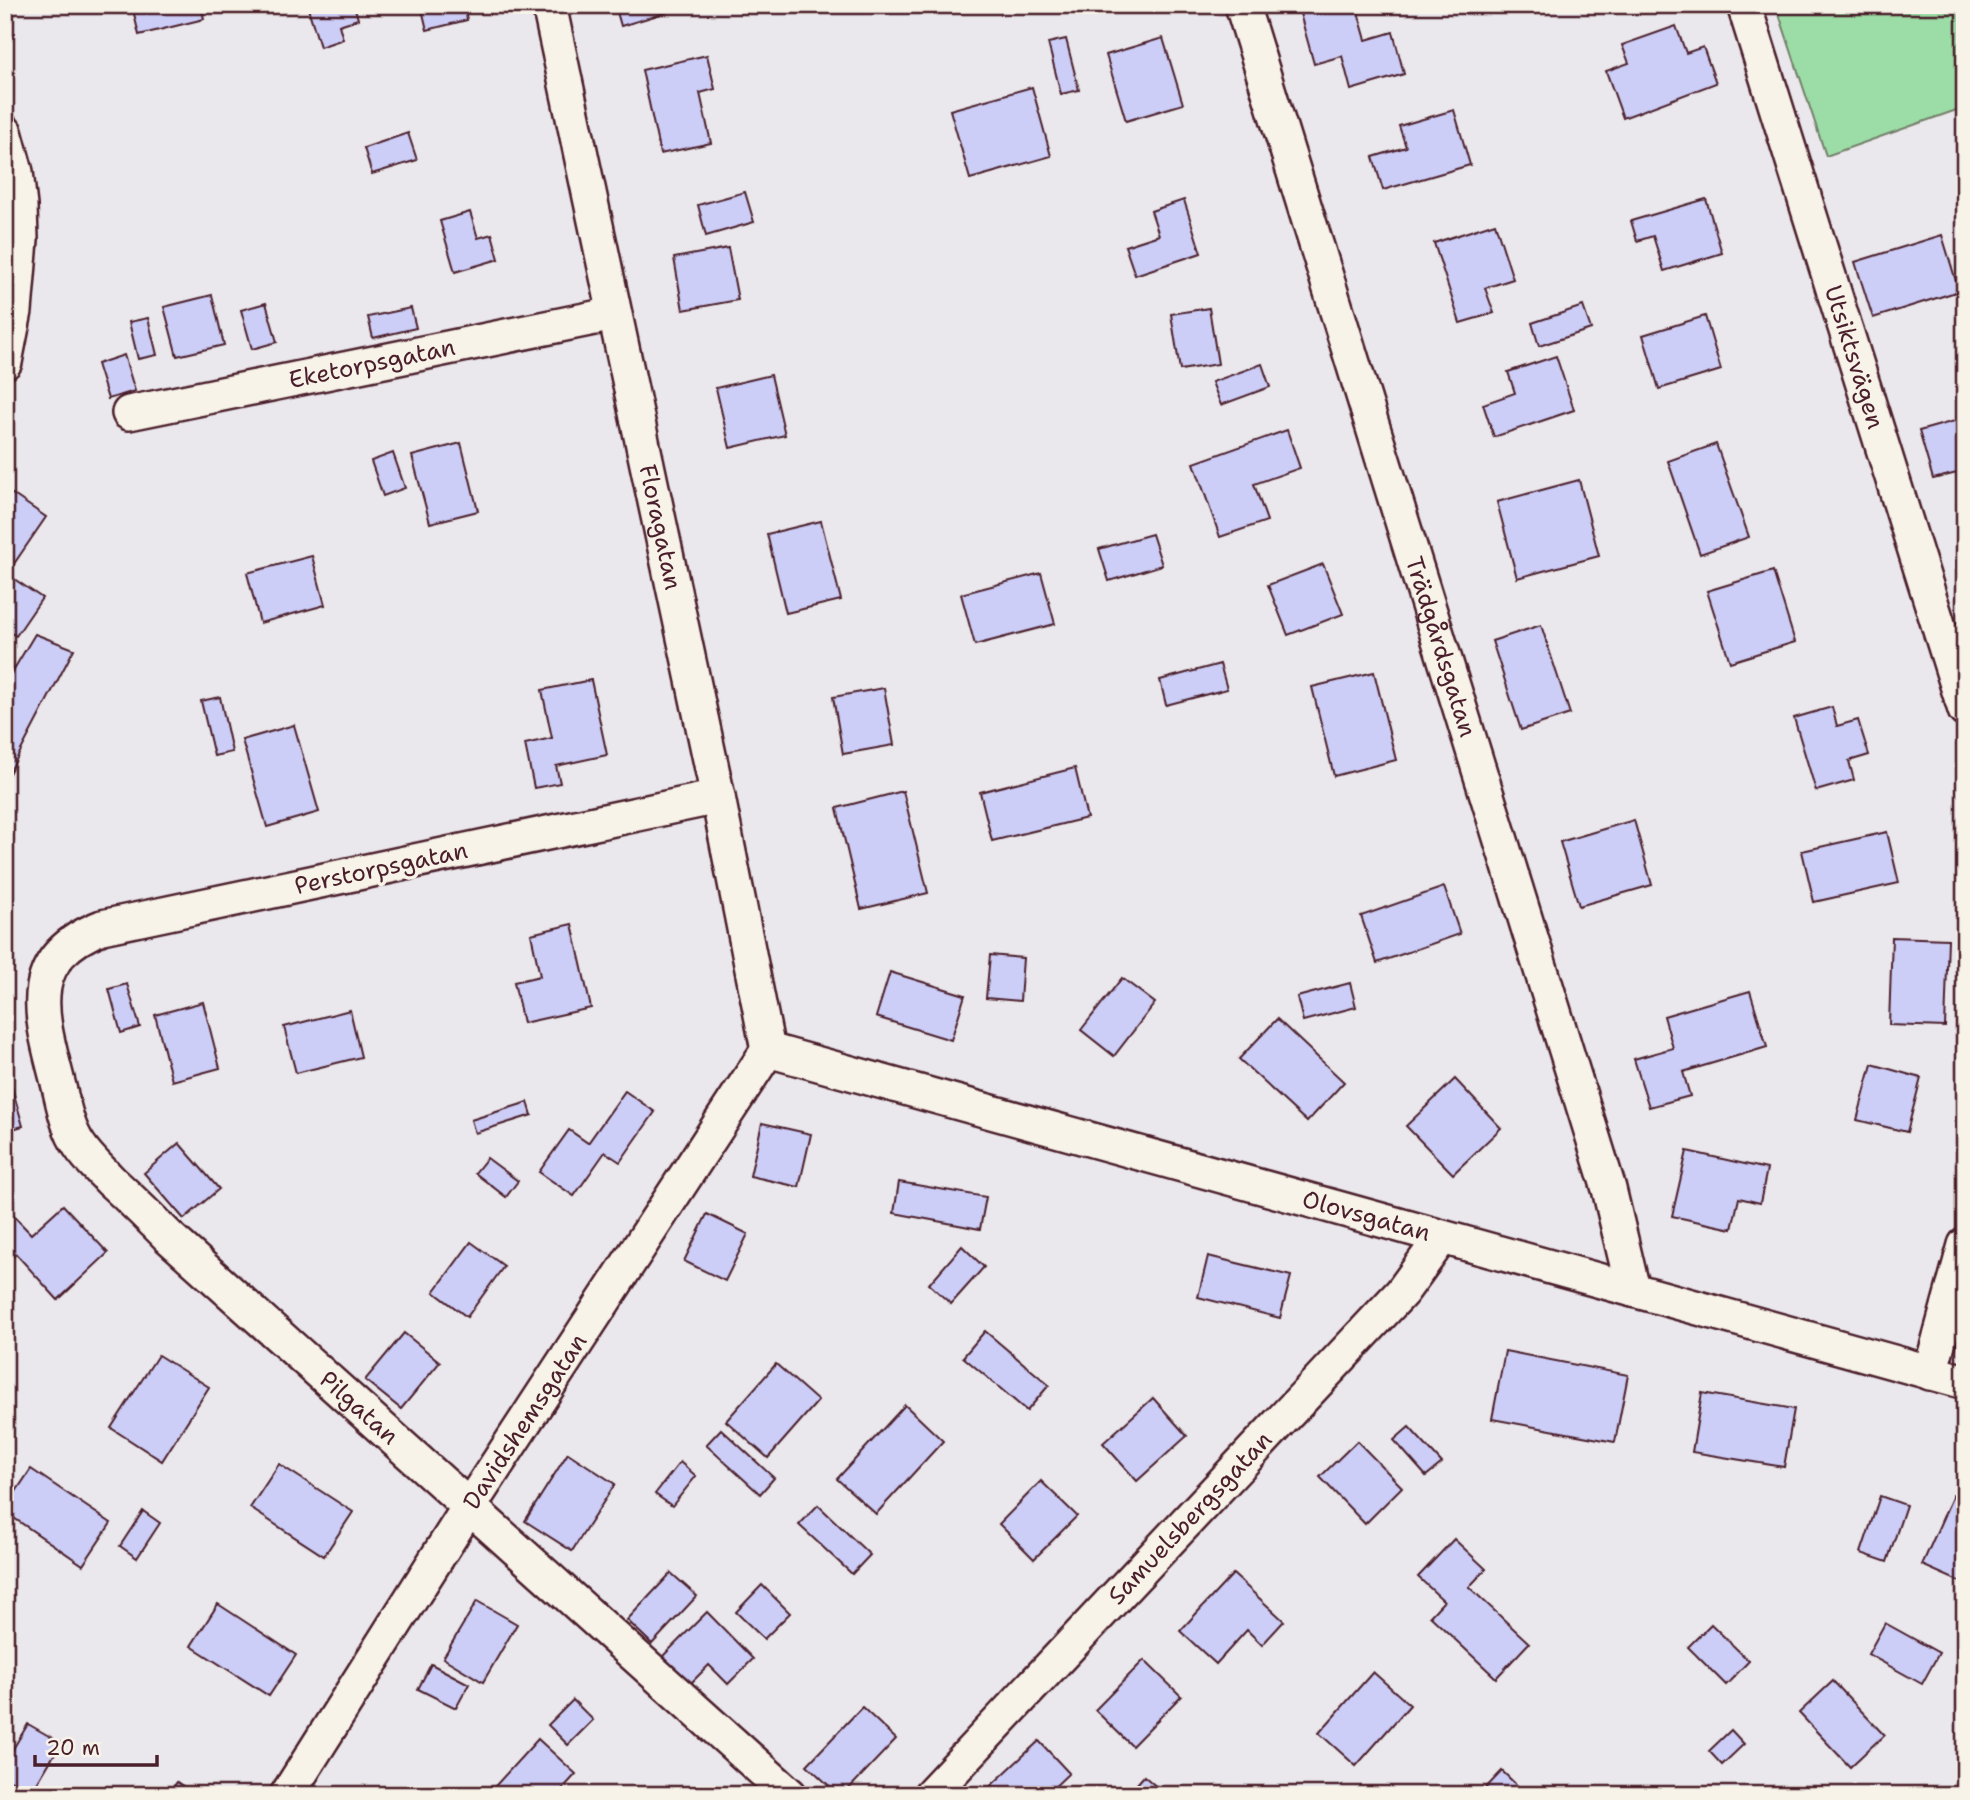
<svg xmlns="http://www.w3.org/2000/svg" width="1970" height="1800" viewBox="0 0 1970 1800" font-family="'Shantell Sans',sans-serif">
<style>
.green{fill:#9cdda7;stroke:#737e69;stroke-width:2}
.building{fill:#cccef7;stroke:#4a1f2b;stroke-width:2}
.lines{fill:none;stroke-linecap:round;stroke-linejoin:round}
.street-casing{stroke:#4a1f2b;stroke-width:38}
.street{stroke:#f7f3e8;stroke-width:33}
.labels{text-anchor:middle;stroke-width:7;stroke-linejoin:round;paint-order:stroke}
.street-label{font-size:24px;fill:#4a1f2b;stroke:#f7f3e8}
</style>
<rect width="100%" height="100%" fill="#eae8ec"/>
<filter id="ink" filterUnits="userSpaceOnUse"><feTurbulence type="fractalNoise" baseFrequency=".0143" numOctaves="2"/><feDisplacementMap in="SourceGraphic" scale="14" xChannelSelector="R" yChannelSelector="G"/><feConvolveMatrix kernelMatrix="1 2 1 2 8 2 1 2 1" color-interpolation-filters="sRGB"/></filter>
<g filter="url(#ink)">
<path class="green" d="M1776 5H1965V107L1826 156Z"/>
<g class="building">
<path d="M132 5H201L204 19 139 35Z"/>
<path d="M307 5H354L358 19 339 25 343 39 320 47Z"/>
<path d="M421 5H464L467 20 427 30Z"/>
<path d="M615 5H677L678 9 621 26Z"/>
<path d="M1083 5H1106L1085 13Z"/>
<path d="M1315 5H1356L1366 40 1393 32 1404 74 1351 90 1342 56 1314 64 1299 10Z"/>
<path d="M1676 26 1686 53 1703 47 1716 83 1623 118 1606 71 1629 63 1622 45Z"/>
<path d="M1163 38 1183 104 1126 121 1106 55Z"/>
<path d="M1066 39 1079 90 1061 94 1048 43Z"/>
<path d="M707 55 715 89 700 93 711 143 660 154 642 70Z"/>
<path d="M1032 87 1051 156 970 179 950 110Z"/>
<path d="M1454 110 1470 165 1383 190 1373 157 1406 147 1399 126Z"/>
<path d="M408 133 417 160 372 174 364 148Z"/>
<path d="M745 192 754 222 706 236 698 205Z"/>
<path d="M1706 199 1722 253 1664 271 1653 236 1637 241 1631 221Z"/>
<path d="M1184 200 1201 253 1135 275 1125 246 1159 235 1151 211Z"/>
<path d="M470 212 478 238 492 234 499 259 455 272 440 221Z"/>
<path d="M1495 223 1513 279 1485 288 1494 313 1460 323 1434 243Z"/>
<path d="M1942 235 1959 291 1873 318 1855 262Z"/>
<path d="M728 248 738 300 683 310 674 258Z"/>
<path d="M212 295 224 345 177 356 164 307Z"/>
<path d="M266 303 277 342 252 349 241 310Z"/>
<path d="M1583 306 1591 329 1539 346 1532 323Z"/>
<path d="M411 308 416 328 373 338 368 317Z"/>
<path d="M1209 308 1218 364 1180 370 1171 314Z"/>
<path d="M1705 316 1721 370 1659 389 1643 335Z"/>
<path d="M148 318 157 355 138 359 129 322Z"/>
<path d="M124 355 135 391 108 399 97 364Z"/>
<path d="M1556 356 1574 410 1494 437 1483 404 1515 393 1508 372Z"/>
<path d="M1262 364 1270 387 1221 405 1212 382Z"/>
<path d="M771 375 785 435 730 448 716 388Z"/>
<path d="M1965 418V471L1933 479 1919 431Z"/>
<path d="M1287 430 1300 468 1254 484 1267 521 1220 537 1194 463Z"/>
<path d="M461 443 478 511 430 523 412 456Z"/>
<path d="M1716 444 1749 537 1700 554 1668 461Z"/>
<path d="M393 453 405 488 383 496 371 461Z"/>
<path d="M1579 480 1599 556 1517 578 1497 502Z"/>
<path d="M5 489 46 517 7 574 42 598 16 636 5 629Z"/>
<path d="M821 521 841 600 786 613 767 534Z"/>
<path d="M1152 534 1162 565 1109 581 1099 549Z"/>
<path d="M312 556 325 605 260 623 247 573Z"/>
<path d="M1323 564 1343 614 1288 635 1268 585Z"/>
<path d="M1773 571 1795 642 1730 662 1707 591Z"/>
<path d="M1041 573 1055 624 975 645 961 594Z"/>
<path d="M1541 625 1570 714 1521 730 1492 641Z"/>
<path d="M35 634 74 649 5 781V684Z"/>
<path d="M1220 664 1227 689 1166 705 1160 680Z"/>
<path d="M1374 672 1396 760 1334 776 1312 687Z"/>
<path d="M591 680 607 755 556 766 560 783 534 788 525 744 552 738 542 690Z"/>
<path d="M884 688 894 745 843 754 833 697Z"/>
<path d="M220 697 232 752 214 756 201 701Z"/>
<path d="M1832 707 1837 726 1858 720 1869 755 1849 761 1854 780 1816 791 1794 718Z"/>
<path d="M294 725 319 812 267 827 242 740Z"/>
<path d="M1075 768 1087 818 992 841 980 792Z"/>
<path d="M903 791 928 893 861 909 837 808Z"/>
<path d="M1634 820 1652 885 1579 906 1560 842Z"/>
<path d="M1887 832 1899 883 1814 902 1802 851Z"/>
<path d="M1444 887 1460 934 1377 963 1361 916Z"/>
<path d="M572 924 591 1008 523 1023 514 982 540 976 531 934Z"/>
<path d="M1892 937 1948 939 1945 1027 1889 1025Z"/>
<path d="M990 955 1023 958 1020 1001 986 998Z"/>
<path d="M890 972 965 995 951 1040 876 1017Z"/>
<path d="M1122 978 1155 1003 1114 1056 1081 1030Z"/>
<path d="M1350 983 1356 1007 1303 1021 1297 997Z"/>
<path d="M127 984 140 1027 121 1033 109 989Z"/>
<path d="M1750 991 1767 1047 1683 1072 1690 1096 1649 1107 1634 1059 1673 1048 1664 1016Z"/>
<path d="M203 1002 220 1068 172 1081 155 1015Z"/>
<path d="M350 1010 361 1057 296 1073 284 1027Z"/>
<path d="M1277 1019 1344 1082 1307 1122 1239 1059Z"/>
<path d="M1872 1064 1921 1078 1907 1132 1857 1120Z"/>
<path d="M1455 1079 1501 1128 1453 1174 1406 1126Z"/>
<path d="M11 1084 23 1126 5 1131V1085Z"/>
<path d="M625 1091 655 1112 620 1162 605 1152 574 1196 539 1172 569 1130 588 1143Z"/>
<path d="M528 1102 532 1115 475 1133 471 1120Z"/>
<path d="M762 1123 811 1134 799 1187 750 1176Z"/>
<path d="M179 1143 219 1189 184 1219 144 1173Z"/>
<path d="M1687 1151 1767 1169 1760 1203 1739 1198 1732 1229 1672 1216Z"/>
<path d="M487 1158 518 1181 506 1197 475 1173Z"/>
<path d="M899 1182 986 1197 980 1229 894 1213Z"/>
<path d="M63 1205 108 1253 58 1300 16 1254 5 1264V1212L8 1210 31 1234Z"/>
<path d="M707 1214 748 1234 725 1281 684 1261Z"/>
<path d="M471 1242 504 1266 467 1317 434 1292Z"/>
<path d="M962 1246 984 1267 951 1304 929 1284Z"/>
<path d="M1208 1256 1291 1276 1280 1318 1198 1297Z"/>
<path d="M985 1331 1049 1385 1027 1411 963 1357Z"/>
<path d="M404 1333 440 1362 401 1409 365 1380Z"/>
<path d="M1505 1351 1628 1375 1615 1442 1492 1419Z"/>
<path d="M158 1355 209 1387 162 1461 111 1428Z"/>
<path d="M776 1364 818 1401 768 1458 726 1421Z"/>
<path d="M1702 1393 1794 1409 1784 1467 1692 1452Z"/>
<path d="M1153 1398 1187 1436 1137 1481 1103 1443Z"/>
<path d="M905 1405 943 1441 876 1514 837 1479Z"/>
<path d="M1409 1427 1442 1463 1426 1476 1394 1440Z"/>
<path d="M721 1429 774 1478 760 1494 706 1445Z"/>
<path d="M1357 1441 1402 1487 1365 1524 1320 1477Z"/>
<path d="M568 1453 615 1484 572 1551 525 1521Z"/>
<path d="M680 1462 696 1476 672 1506 655 1494Z"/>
<path d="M279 1464 353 1512 324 1556 250 1508Z"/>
<path d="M31 1469 111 1523 83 1565 5 1512V1508Z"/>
<path d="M1041 1481 1077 1516 1034 1559 999 1524Z"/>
<path d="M1953 1495 1965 1500V1584L1922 1565Z"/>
<path d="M1880 1496 1906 1505 1887 1562 1861 1553Z"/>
<path d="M818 1505 870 1555 852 1574 799 1525Z"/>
<path d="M143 1511 160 1523 137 1558 120 1546Z"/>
<path d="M1454 1539 1486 1569 1469 1587 1529 1643 1496 1678 1430 1616 1444 1601 1418 1577Z"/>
<path d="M671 1573 697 1596 652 1644 627 1620Z"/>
<path d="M1233 1574 1284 1621 1262 1645 1247 1630 1216 1664 1180 1631Z"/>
<path d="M762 1585 790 1613 764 1639 736 1612Z"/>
<path d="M477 1601 517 1624 483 1682 443 1658Z"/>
<path d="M218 1604 296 1655 269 1696 191 1646Z"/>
<path d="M707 1612 753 1659 728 1684 709 1665 689 1685 662 1657Z"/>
<path d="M1885 1623 1939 1653 1922 1684 1868 1654Z"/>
<path d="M1711 1624 1749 1661 1726 1685 1688 1647Z"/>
<path d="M1144 1660 1181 1696 1132 1746 1095 1710Z"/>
<path d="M431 1664 469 1684 456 1708 418 1689Z"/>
<path d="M1373 1672 1410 1705 1356 1766 1319 1733Z"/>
<path d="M1833 1681 1884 1735 1850 1767 1799 1713Z"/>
<path d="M573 1700 593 1720 568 1745 548 1725Z"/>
<path d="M862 1707 896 1739 843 1795H839L807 1765Z"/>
<path d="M28 1724 61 1743 32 1792 5 1777V1762Z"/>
<path d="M1731 1730 1744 1744 1722 1765 1709 1751Z"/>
<path d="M538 1739 576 1774 557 1795H487Z"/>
<path d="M1039 1741 1069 1773 1046 1795H981Z"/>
<path d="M1502 1771 1527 1795H1479Z"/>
<path d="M1144 1776 1166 1795H1131L1129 1793Z"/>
<path d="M177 1782 196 1795H168Z"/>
</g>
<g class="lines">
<defs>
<g id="street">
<path id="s1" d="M549 5 718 797 768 1050"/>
<path id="s2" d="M1242 5 1609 1189 1633 1290"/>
<path id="s3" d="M1744 5 1965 710"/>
<path d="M5 132 16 172 20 206 21 240 15 311 5 362"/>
<path id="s4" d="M129 413 614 314"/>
<path id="s5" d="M718 797 102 927C23 958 40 1013 57 1079 63 1101 66 1126 79 1145 88 1159 100 1169 111 1181 131 1199 150 1218 169 1237L790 1795"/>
<path id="s6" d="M768 1050 1965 1382"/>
<path d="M1930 1373 1965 1245"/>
<path id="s7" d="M287 1795 469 1507 768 1050"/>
<path id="s8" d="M930 1795 1402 1292 1442 1237"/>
</g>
</defs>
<use href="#street" class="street-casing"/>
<use href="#street" class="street"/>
</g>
</g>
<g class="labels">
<g class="street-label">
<text dy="8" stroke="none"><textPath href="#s3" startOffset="369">Utsiktsvägen</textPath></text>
<text dy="8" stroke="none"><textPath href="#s4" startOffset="248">Eketorpsgatan</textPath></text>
<text dy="8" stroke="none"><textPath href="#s1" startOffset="534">Floragatan</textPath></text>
<text dy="8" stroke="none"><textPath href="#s2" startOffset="672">Trädgårdsgatan</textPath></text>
<text transform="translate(381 868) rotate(-12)" y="8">Perstorpsgatan</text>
<text dy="8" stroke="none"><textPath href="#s6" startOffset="621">Olovsgatan</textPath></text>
<text dy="8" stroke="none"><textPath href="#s5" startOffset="1265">Pilgatan</textPath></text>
<text dy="8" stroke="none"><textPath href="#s7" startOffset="443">Davidshemsgatan</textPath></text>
<text dy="8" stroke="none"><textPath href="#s8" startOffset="380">Samuelsbergsgatan</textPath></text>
</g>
</g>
<rect width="1970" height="1800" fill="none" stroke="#f7f3e8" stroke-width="28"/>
<rect x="14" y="14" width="1942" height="1772" fill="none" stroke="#4a1f2b" stroke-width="2.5" filter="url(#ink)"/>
<path d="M35 1755v10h122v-10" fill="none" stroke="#4a1f2b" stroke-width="3.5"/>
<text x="46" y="1755" font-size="21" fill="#4a1f2b" stroke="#f7f3e8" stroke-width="5" paint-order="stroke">20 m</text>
</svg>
